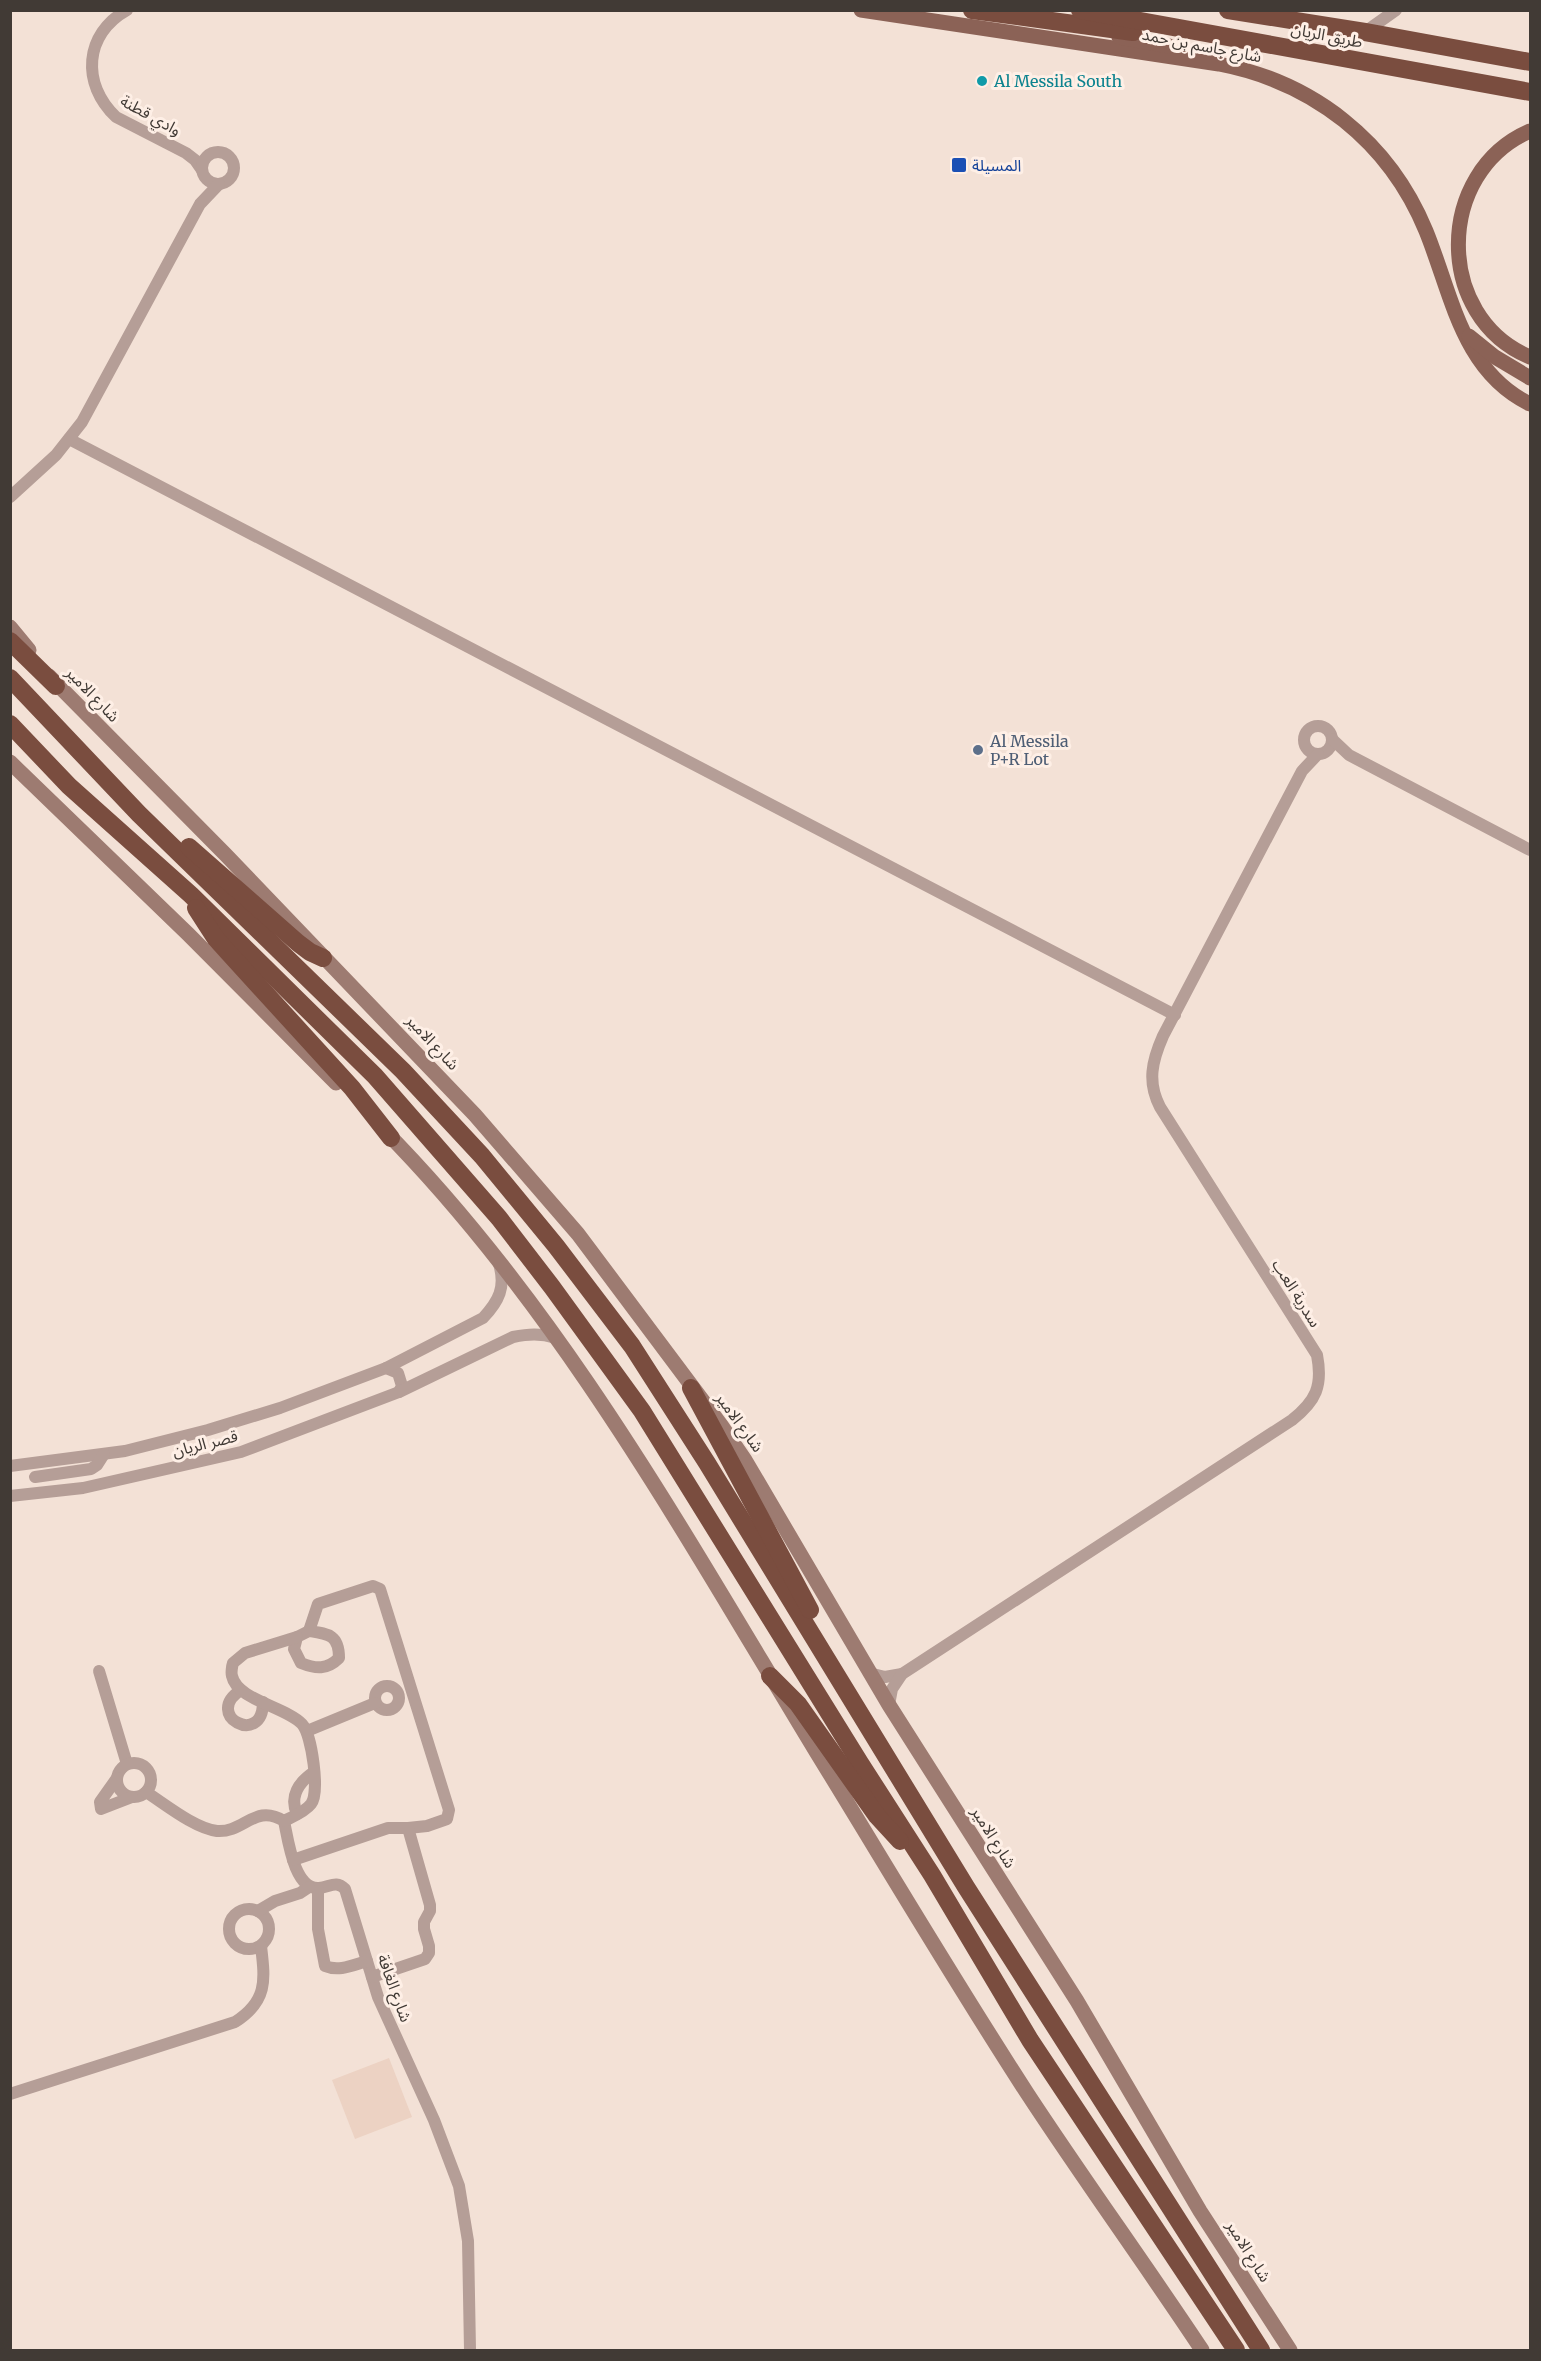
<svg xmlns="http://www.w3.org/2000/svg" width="1541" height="2361" viewBox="0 0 1541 2361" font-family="Merriweather,'Noto Sans Arabic',serif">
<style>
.built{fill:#ecd2c3}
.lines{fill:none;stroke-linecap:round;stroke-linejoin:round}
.street{stroke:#b59e97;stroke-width:12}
.secondary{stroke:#9d7b71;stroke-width:15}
.primary{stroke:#8b6256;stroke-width:15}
.highway{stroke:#7a4d3f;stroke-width:18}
.culture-dot{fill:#0f9aa8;stroke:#feefe6;stroke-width:2}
.transit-dot{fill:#1a4fb4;stroke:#feefe6;stroke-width:2}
.service-dot{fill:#5c6f8a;stroke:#feefe6;stroke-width:2}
.labels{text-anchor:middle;stroke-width:6;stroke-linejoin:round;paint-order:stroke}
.street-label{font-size:16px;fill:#413a35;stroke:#feefe6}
.culture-label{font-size:16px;fill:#0d838f;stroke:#feefe6;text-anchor:start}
.transit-label{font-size:16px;fill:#164399;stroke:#feefe6;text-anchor:start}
.service-label{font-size:16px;fill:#4e5e75;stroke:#feefe6;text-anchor:start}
</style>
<rect width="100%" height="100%" fill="#f3e1d6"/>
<path class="built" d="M389 2058 412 2117 355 2139 332 2080Z"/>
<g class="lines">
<g class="street">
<path d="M127 10C84 34 81 84 116 117L186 153 195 160 202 170"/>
<path d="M1365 32 1396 10"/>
<circle cx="218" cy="168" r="16"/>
<path d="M69 439 1175 1015"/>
<path d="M10 497 56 455 82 422 200 204 219 184"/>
<circle cx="1318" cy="740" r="14"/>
<path d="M1332 739 1349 755 1530 850"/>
<path d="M386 1368 398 1373 402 1386 399 1392"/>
<path d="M10 1466 125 1451 208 1430 280 1408 386 1368 483 1318C499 1301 506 1287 499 1264"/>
<path d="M35 1477 91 1469 97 1465 104 1454"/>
<path d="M10 1496 83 1488 241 1452 399 1392 513 1337C528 1334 540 1333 556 1338"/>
<path d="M309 1631 318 1604 373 1586 380 1589 449 1810 447 1819 427 1826 408 1828"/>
<path d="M309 1631C329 1634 339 1635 339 1658 327 1670 316 1669 301 1663L294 1649 297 1637Z"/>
<path d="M99 1671 127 1764"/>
<path d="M869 1673 885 1677 902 1674"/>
<circle cx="387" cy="1698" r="12"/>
<path d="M241 1690C202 1715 263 1748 263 1702"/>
<path d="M889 1705 892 1689 902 1674 1292 1420C1316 1401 1323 1386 1317 1355L1160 1107C1147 1082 1152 1061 1163 1036L1302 771 1318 754"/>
<path d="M307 1731 375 1703"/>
<circle cx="134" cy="1780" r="17"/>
<path d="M117 1778 100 1802 101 1809 132 1797"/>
<path d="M146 1792C165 1804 194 1828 217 1831 244 1833 255 1803 284 1821 288 1839 294 1890 319 1888 330 1887 336 1880 345 1889L378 1997 434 2120 459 2186 468 2241 470 2350"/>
<path d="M297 1814C289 1796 299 1782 314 1772"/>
<path d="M284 1821C292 1817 305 1812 311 1804 320 1793 312 1735 302 1724 286 1707 237 1700 232 1676 231 1673 232 1666 233 1663L245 1653 297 1637"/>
<path d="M293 1860 388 1828H408L430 1905V1911L424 1922V1929L429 1946V1953L425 1959 372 1977"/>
<path d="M318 1888V1929L325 1966C339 1972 353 1965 367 1961"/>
<circle cx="249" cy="1929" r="20"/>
<path d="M258 1911 275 1901 300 1893 309 1887"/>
<path d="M10 2094 235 2022C268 2001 265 1980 261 1946"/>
</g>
<g class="secondary">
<path d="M10 627 29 650"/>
<path d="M49 676 225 854 475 1115 578 1234 721 1425 745 1460 889 1705 1077 2001 1200 2211 1290 2350"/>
<path d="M10 762 188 934 336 1083"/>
<path d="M383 1129C561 1309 687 1539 817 1753 887 1867 955 1982 1027 2093 1084 2180 1145 2264 1202 2350"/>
</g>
<g class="primary">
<path d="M861 10 1219 64C1313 82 1389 141 1426 231 1452 295 1462 371 1530 404"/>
<path d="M1119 37 1169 46"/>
<path d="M1530 131C1435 172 1434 317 1530 357"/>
<path d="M1469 336 1495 357 1530 378"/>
</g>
<g class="highway">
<path d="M972 10 1133 32"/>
<path d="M1080 10 1530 92"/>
<path d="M1228 10 1365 32 1530 62"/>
<path d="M10 641 56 686"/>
<path d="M10 678 139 814 403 1071 482 1156 556 1246 632 1346 707 1463 966 1887 1261 2350"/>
<path d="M10 724 69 786 191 895 375 1076 499 1218 552 1287 642 1411 860 1763 932 1875 1030 2040 1236 2350"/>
<path d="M189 847 298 943 310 952 323 958"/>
<path d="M196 908 216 939 352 1088 391 1138"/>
<path d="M691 1388 810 1610"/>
<path d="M770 1676 798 1704 877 1816 900 1841"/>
</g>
</g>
<circle class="culture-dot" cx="982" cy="81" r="6"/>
<rect class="transit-dot" x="951" y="157" width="16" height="16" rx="3"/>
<circle class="service-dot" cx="978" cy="750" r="6"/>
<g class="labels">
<g class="street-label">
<text transform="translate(1327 35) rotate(11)" y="6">طريق الريان</text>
<text transform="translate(1202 45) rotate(11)" y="6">شارع جاسم بن حمد</text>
<text transform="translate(151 115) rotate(29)" y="6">وادي قطنة</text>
<text transform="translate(93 694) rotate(46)" y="6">شارع الامير</text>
<text transform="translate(433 1042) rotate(47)" y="6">شارع الامير</text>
<text transform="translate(1297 1293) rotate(58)" y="6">سدرية العب</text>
<text transform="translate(740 1422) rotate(54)" y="6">شارع الامير</text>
<text transform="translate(205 1443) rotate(-14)" y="6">قصر الريان</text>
<text transform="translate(994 1837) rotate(58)" y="6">شارع الامير</text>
<text transform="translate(395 1988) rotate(70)" y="6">شارع الغافة</text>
<text transform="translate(1249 2251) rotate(58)" y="6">شارع الامير</text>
</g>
<g class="culture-label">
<text x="994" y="87">Al Messila South</text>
</g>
<g class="transit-label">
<text x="972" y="171">المسيلة</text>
</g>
<g class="service-label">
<text x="990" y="747">Al Messila<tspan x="990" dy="18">P+R Lot</tspan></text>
</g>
</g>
<rect width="1541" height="2361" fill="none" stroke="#413a35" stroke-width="24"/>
</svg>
